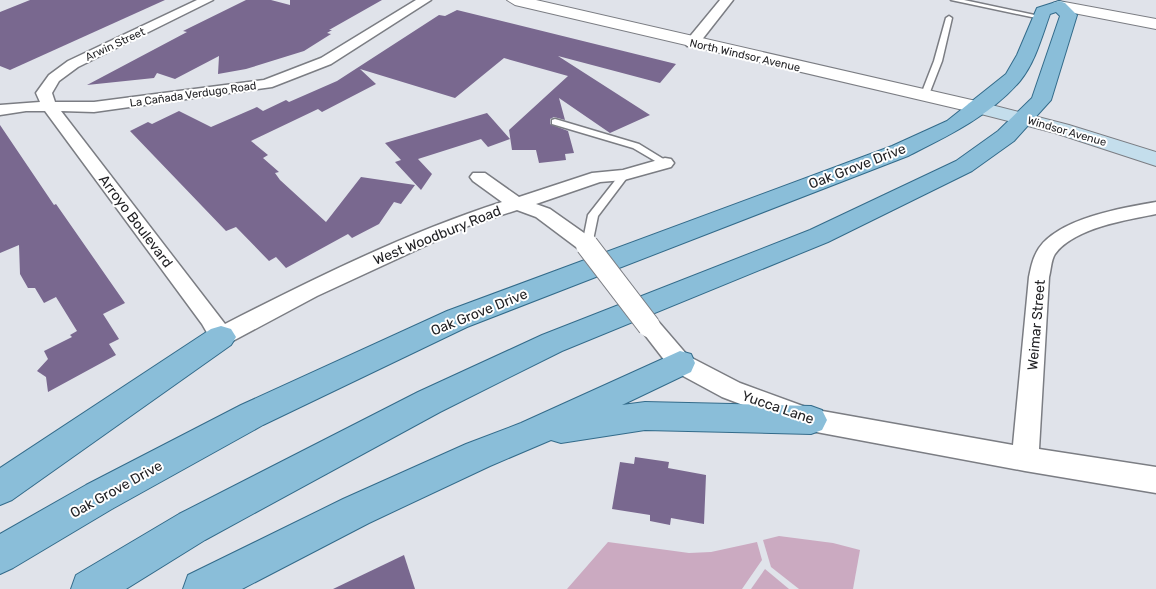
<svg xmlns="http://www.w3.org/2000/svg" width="1156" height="589" viewBox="0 0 1156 589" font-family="Rubik,sans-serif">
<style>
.green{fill:#cbaac1}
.building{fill:#79688f}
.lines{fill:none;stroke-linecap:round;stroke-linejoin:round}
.service-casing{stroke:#7b7d83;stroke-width:3}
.minor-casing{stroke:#7b7d83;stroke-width:3}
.tertiary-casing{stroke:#7b7d83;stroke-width:2}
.secondary-casing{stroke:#7b7d83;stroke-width:2}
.primary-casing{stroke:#336b8a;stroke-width:2}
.service{fill:#fff;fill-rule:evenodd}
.minor{fill:#fff;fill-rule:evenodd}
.tertiary{fill:#fff;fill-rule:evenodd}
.secondary{fill:#c4deec;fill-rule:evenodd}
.primary{fill:#8abed9;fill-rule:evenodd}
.minor-bridge-casing{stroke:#7b7d83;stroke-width:24;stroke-linecap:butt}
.minor-bridge{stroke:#fff;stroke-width:22}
.labels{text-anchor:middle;stroke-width:4;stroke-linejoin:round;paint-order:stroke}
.far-street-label{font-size:11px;fill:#232326;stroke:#fff}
.street-label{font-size:14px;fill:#232326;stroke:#fff}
</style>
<rect width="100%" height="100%" fill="#e0e3ea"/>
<g class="green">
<path d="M779 536 833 543 860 550 853 589H799L771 567 763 540Z"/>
<path d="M608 542 689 553 711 552 757 542 762 560 742 589H567Z"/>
<path d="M765 569 789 589H751Z"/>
</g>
<g class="building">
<path d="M30 0H165L10 70 0 66V12Z"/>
<path d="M246 0H271L290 5V0H382L329 30H332L327 33 331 34 304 51 246 69 218 74 219 56 175 79 157 73 154 78 87 85 187 32 183 31Z"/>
<path d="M457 10 676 64 660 83 558 56 650 115 610 133 559 98 565 120 554 117 550 119V124L568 131 574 153 565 154 566 160 539 163 536 150H512L509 130 568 76 504 58 455 98 360 69 376 84 322 112 318 109 251 141 268 155 263 158 279 172 275 173 280 180 326 222 361 177 415 185 401 204 394 202 379 224 352 238 348 234 286 268 276 257 269 261 236 227 226 231 130 131 148 122 152 124 179 111 211 127 257 107 263 111 286 100 289 102 337 81 439 15 445 16Z"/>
<path d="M487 113 510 139 488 147 481 139 418 159 432 174 421 190 395 162 401 160 385 143Z"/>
<path d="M0 125 54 205 56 204 125 303 103 314 119 339 109 344 116 355 48 392 46 377 37 371 48 359 44 351 72 337 70 335 77 331 56 297 44 303 35 288H28L20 274 19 245 0 253Z"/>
<path d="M635 457 669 462 668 468 706 475 704 524 671 518 670 525 650 521V515L612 509 620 462 634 464Z"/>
<path d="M404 555 415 589H333Z"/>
</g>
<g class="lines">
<defs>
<g id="service">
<path d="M951 0H964L1044 17 1041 19Z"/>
<path d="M949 16 952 18 942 61 928 97 921 99 920 97 934 61 946 18Z"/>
<path d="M555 119 639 144 670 163 665 166 662 165 633 148 552 124V120Z"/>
<path d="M624 172 629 175 598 216 592 245 591 248H583L582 245 588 215 621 173Z"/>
</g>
<g id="minor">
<path d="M197 0H213L78 67 59 81 52 93 55 102H94L264 80 321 58 416 0H431L331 64 272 87 94 112 61 111 225 324C315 278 406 233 502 202L473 181 470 177 473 173H485L519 197 592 173 623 170 665 158 671 159 674 163 671 167 624 180 600 182 536 204 550 209 594 240 597 245 594 250 587 252 580 250 536 217 517 210 468 226 317 296 229 343 221 346 213 343 202 324 45 111H26L0 115V105L40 102 36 93 49 75 68 61Z"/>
<path d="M720 0H733L697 46H687L685 43 687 40Z"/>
<path d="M1156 202V214C1126 220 1074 228 1055 254 1051 260 1051 270 1049 277L1039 449 1156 467V493L1025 471 811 431 722 397 672 370 638 326 641 320 649 317 657 320 688 356 740 383 811 409 1013 445 1029 277C1031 267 1033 257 1039 248 1060 218 1122 208 1156 202Z"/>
</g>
<g id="tertiary">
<path d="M507 0H536L976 101 983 103 986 107 983 111 976 113 515 5Z"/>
<path d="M1059 1 1156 19V29L1053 9 1051 6 1053 3Z"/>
</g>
<path id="secondary" d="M976 101 1069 125 1156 152V166L1055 133 969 111 966 107 969 103Z"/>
<g id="primary">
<path d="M1059 1 1065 3 1077 15 1051 100 1014 141 972 171 828 242 562 351 440 412 205 540 126 589H71L76 575 179 514 418 392 542 335 810 230 956 161 998 131 1032 98 1060 16 1056 12 1050 14C1042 36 1035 63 1020 81 990 116 948 136 908 156L467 327 263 425 112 509 13 568 0 574V534L86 485 241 405 447 311 892 146 947 121 1006 74 1017 55 1037 8Z"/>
<path d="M221 326 231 329 236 337 231 345 12 500 0 505V468L211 329Z"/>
<path d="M680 351 691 354 695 363 691 372 622 405 645 402 811 406 822 410 827 420 822 430 811 434 645 430 561 443 551 440 490 466 369 523 242 589H183L188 575 343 499 466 444 521 423Z"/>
</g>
</defs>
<use href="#service" class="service-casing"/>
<use href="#minor" class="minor-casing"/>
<use href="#tertiary" class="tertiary-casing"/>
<use href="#secondary" class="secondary-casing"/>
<use href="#primary" class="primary-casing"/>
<use href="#service" class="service"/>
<use href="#minor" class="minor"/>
<use href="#tertiary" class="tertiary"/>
<use href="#secondary" class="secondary"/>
<use href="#primary" class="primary"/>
<defs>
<path id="minor-bridge" d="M587 245 649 326"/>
</defs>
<use href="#minor-bridge" class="minor-bridge-casing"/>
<use href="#minor-bridge" class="minor-bridge"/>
</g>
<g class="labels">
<g class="far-street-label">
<text transform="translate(115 44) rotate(-25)" y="4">Arwin Street</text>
<text transform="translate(745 55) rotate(13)" y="4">North Windsor Avenue</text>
<text transform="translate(193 94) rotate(-8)" y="4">La Cañada Verdugo Road</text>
<text transform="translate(1067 131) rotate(16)" y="4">Windsor Avenue</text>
</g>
<g class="street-label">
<text transform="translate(857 166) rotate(-21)" y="5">Oak Grove Drive</text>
<text transform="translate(136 221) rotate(53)" y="5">Arroyo Boulevard</text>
<text transform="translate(437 235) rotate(-22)" y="5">West Woodbury Road</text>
<text transform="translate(479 312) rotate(-22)" y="5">Oak Grove Drive</text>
<text transform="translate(1036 325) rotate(-85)" y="5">Weimar Street</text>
<text transform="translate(778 407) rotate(19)" y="5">Yucca Lane</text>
<text transform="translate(116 489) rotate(-29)" y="5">Oak Grove Drive</text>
</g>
</g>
</svg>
